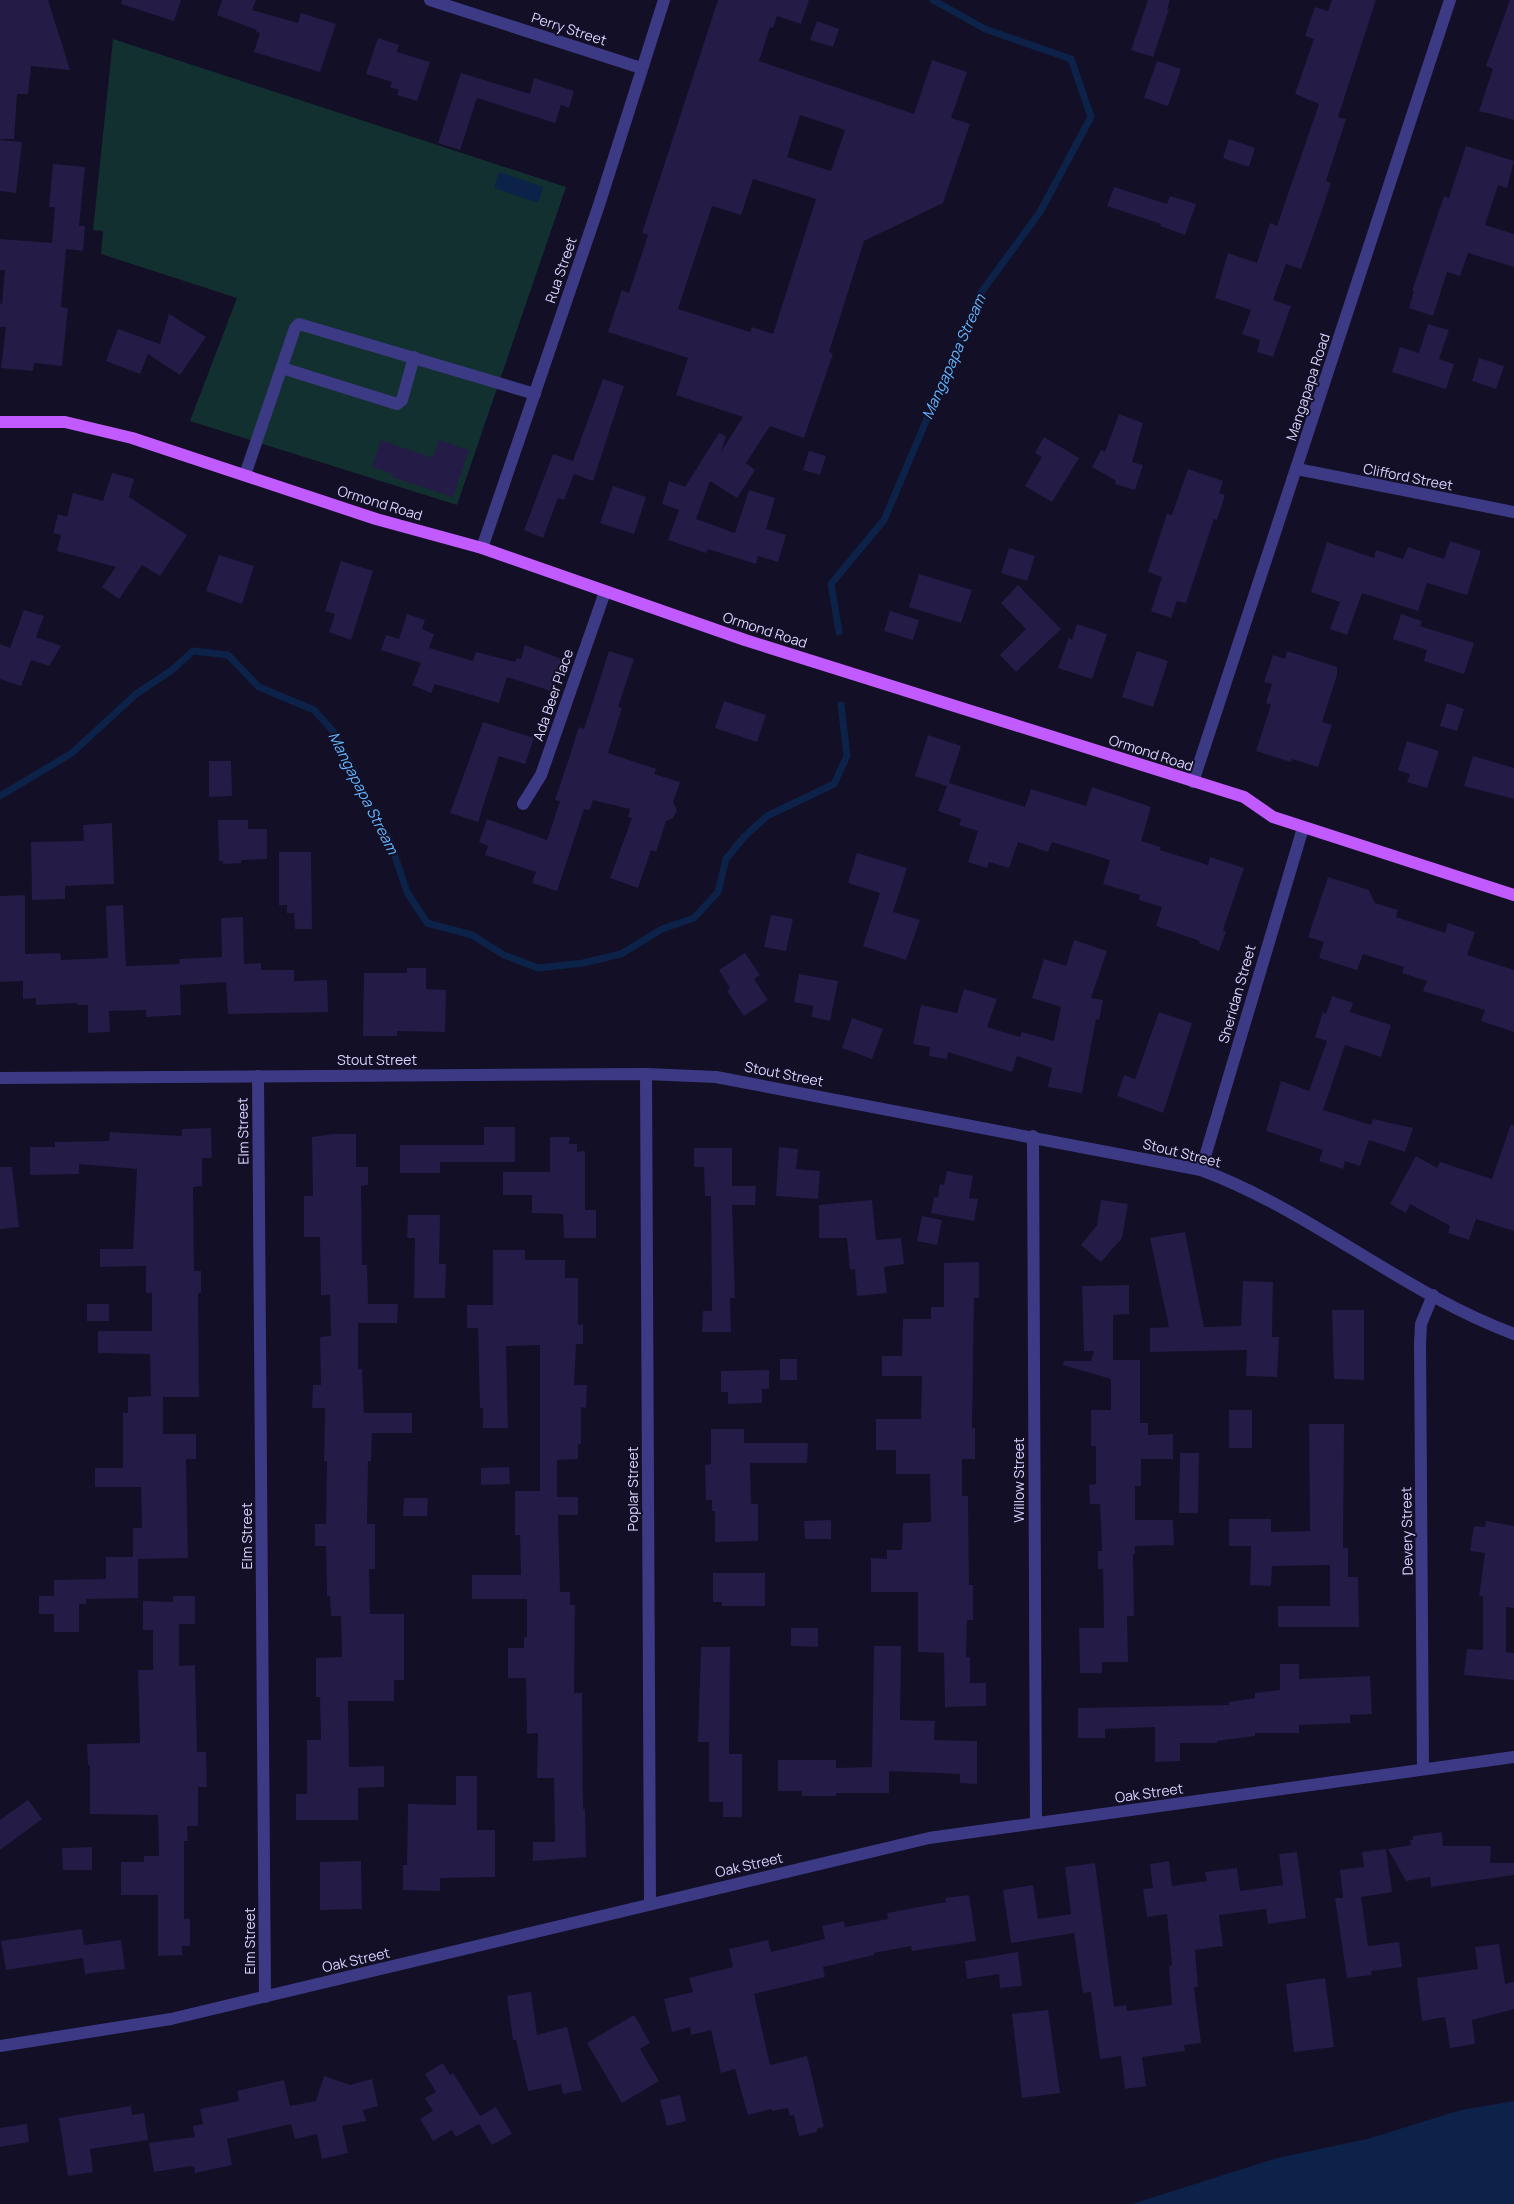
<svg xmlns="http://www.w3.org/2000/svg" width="1514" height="2204" viewBox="0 0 1514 2204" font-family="Manrope,sans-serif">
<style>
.green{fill:#12302f}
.water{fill:#0c2248}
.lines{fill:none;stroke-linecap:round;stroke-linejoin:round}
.stream{stroke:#0c2248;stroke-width:7}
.building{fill:#241b47;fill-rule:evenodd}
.minor{stroke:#3d3a85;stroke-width:12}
.major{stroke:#c25bff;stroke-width:12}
.labels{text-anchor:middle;stroke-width:4;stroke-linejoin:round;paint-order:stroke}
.street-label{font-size:14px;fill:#d9d4ff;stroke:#130f26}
.water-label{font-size:15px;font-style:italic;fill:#62b6ff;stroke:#130f26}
</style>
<rect width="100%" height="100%" fill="#130f26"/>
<path class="green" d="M113 39 566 187 457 505 190 421 237 298 101 254 103 231 93 230Z"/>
<g class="water">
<path d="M499 172 543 187 538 203 494 188Z"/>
<path d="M1514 2101V2204H1132L1277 2158 1367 2139 1461 2110Z"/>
</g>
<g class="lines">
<g class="stream">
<path d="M839 632 831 584 884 520 980 294 1040 212 1091 117 1071 59 985 29 933 0"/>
<path d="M0 796 72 753 136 694 172 670 193 651 228 655 259 687 314 710 332 730 354 771 370 808 390 841 407 892 427 923 472 935 504 955 538 968 583 963 621 954 662 929 694 918 718 892 726 859 744 837 767 816 834 784 847 756 841 705"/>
</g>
</g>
<g class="building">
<path d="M0 0H48L70 70 31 66 28 94H17L14 139H0Z"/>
<path d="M122 0H181L174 21 121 4Z"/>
<path d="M222 0H256L252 10 298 23 301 13 336 24 320 72 254 52 260 33 256 32 257 30 217 15Z"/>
<path d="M718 0H809L801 24 777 16 773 28 770 27 759 61 914 114 932 60 967 72 951 118 970 124 943 203 864 241 829 352 833 354 804 438 770 426 746 463 755 470 737 498 710 481 696 519 735 533 749 490 775 498 766 529 786 535 778 562 758 556 756 564 708 549 706 553 668 540 679 510 662 504 669 481 685 487 719 433 726 436 721 452 743 417 676 395 688 358 608 332 622 290 629 293 648 235 642 233ZM800 115 845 130 831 171 787 157ZM753 179 816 199 773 334 752 327 750 332 678 309 712 206 741 215Z"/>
<path d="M1148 0H1170L1167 9H1169L1153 57 1131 50Z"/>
<path d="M1332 0H1376L1338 117 1346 119 1326 181 1331 183 1320 216 1301 269 1286 264 1273 300 1291 306 1273 357 1257 352 1260 340 1242 334 1251 310 1215 298 1228 253 1257 263 1270 223 1277 226 1319 104 1295 94 1314 39 1305 36 1315 7 1328 11Z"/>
<path d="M1510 0H1514V120L1479 111 1493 69 1486 66Z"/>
<path d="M817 21 839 29 833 47 810 40Z"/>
<path d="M378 38 399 45 397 52 430 62 417 101 397 95 399 90 390 87 392 82 366 74Z"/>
<path d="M1157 61 1181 69 1168 106 1144 98Z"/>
<path d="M461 73 530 94 534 78 574 91 569 108 561 105 555 123 477 98 460 150 438 143Z"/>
<path d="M1229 139 1255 148 1249 167 1223 158Z"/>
<path d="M0 140 22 142 16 193 0 191Z"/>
<path d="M1466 146 1514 161 1507 188 1498 185 1485 225 1514 234V267L1468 253 1460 276 1447 272 1433 316 1409 308 1414 291H1412L1444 196 1449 198Z"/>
<path d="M53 164 85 167 79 226H85L83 251 66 249 61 307 68 308 62 366 34 363 33 371 1 368 6 327H0V303L2 304 5 270H0V239L52 243 55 207H49Z"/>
<path d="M1114 187 1167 204 1170 196 1196 204 1185 235 1160 226 1161 224 1107 206Z"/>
<path d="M169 314 206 337 180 375 148 354 140 374 106 361 118 329 160 344Z"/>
<path d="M1428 324 1449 330 1439 359 1454 364 1446 389 1392 372 1400 347 1419 353Z"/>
<path d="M1479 358 1504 366 1496 389 1472 381Z"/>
<path d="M603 379 624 386 593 481 574 474 564 500 558 498 543 538 524 530 553 454 573 461Z"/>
<path d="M1119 414 1143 423 1132 462 1143 465 1135 490 1115 484 1116 481 1092 467 1101 450 1105 452Z"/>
<path d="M1044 437 1079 458 1052 502 1025 486 1042 457 1035 453Z"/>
<path d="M381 440 433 458 439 440 469 450 453 497 392 477 393 474 372 467Z"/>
<path d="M809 451 826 456 820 475 803 470Z"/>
<path d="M1188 469 1223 481 1219 493 1225 495 1217 520 1214 519 1186 603 1177 601 1171 618 1151 611 1162 577 1148 572 1167 514 1172 515Z"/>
<path d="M112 473 134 479 129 497 187 535 160 576 142 565 119 599 102 587 116 567 57 551 61 535 53 533 58 514 67 517 73 493 103 501Z"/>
<path d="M613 486 646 497 634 534 600 523Z"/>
<path d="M1450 541 1481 551 1467 595 1427 583 1418 611 1362 593 1347 635 1330 629 1340 602 1311 592 1327 542 1374 558 1376 550 1403 559 1408 547 1444 559Z"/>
<path d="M1009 548 1035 556 1027 581 1001 573Z"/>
<path d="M219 555 254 566 242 604 206 591Z"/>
<path d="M341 561 373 571 351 640 329 632 335 614 325 611Z"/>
<path d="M919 574 972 590 961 623 909 607Z"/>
<path d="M1018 585 1061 629 1016 672 1000 655 1026 629 1001 603Z"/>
<path d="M24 610 44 616 36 637 61 646 49 666 31 660 21 686 0 679V644L10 648Z"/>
<path d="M890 611 919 620 913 640 884 631Z"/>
<path d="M407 614 425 620 422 629 434 634 429 648 473 661 476 652 515 662 517 658 521 659 525 645 564 660 554 692 507 677 499 703 435 684 431 693 412 685 421 663 381 650 386 635 399 639Z"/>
<path d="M1401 614 1422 621 1420 626 1474 643 1464 674 1424 661 1427 650 1393 639Z"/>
<path d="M1077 624 1107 634 1092 679 1058 668 1069 637 1072 640Z"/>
<path d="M609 651 634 659 618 707 622 708 608 753 656 769 654 774 680 782 673 802 677 810 673 818 666 821 656 852 651 850 638 888 610 878 632 818 628 817 630 809 593 800 590 810 584 809 557 891 532 883 536 872 485 855 488 846 479 842 487 819 547 840 560 801 555 800 573 746 579 727 584 729Z"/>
<path d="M1137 651 1168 661 1153 707 1122 697Z"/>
<path d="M1287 651 1337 667V675L1322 722 1332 725 1318 767 1292 759 1291 762 1256 751 1271 705 1266 703 1272 684 1264 682 1273 655 1285 659Z"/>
<path d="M724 701 766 715 757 742 715 728Z"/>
<path d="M1447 703 1464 709 1457 731 1440 726Z"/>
<path d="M483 722 534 738 525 764 499 756 478 822 450 813Z"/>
<path d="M928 735 961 746 949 783 1025 807 1031 789 1086 806 1092 787 1151 807 1141 841 1161 847 1160 850 1208 865 1210 857 1244 868 1223 930 1226 932 1219 951 1199 943 1200 941 1156 926 1162 907 1139 900 1140 895 1103 884 1110 860 1052 842 1048 852 1018 842 1009 868 989 862 987 868 968 862 978 831 959 825 961 819 938 811 947 786 915 776Z"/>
<path d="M1407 741 1439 751 1427 788 1407 782 1410 774 1398 770Z"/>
<path d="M1473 756 1514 768V799L1464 786Z"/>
<path d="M209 761H231L232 796 209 797Z"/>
<path d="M218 820H248V829H267V859L241 860V863L223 864V861H219Z"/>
<path d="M112 823 114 884 65 886V899L32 900 31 842 84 841 83 825Z"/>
<path d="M279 852H311L312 929H295L294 913H287V905H279Z"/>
<path d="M857 853 907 868 893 912 920 920 906 960 863 946 880 893 848 883Z"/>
<path d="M1328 877 1369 890 1375 903 1398 910 1396 917 1445 933 1448 923 1475 932 1467 955 1514 970V1032L1481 1021 1485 1010 1423 991 1427 981 1402 973 1404 967 1363 954 1357 970 1319 958 1324 942 1308 937Z"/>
<path d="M25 895V954L60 953 61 960 108 958 106 906 123 905 126 966 180 964 179 959 222 957 221 918 243 917 244 964 261 963V970H294V981L327 980 328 1012 228 1014 226 982 180 985 181 1015 146 1017V1010L109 1011 110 1032 88 1033V1005H77V1003L36 1005V998L23 999V981L0 982V896Z"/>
<path d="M771 915 793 919 786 951 764 947Z"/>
<path d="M1074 940 1107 951 1091 998 1103 1000 1099 1020 1096 1019 1082 1093 1048 1087 1052 1068 1017 1056 1012 1072 948 1052 947 1059 929 1056 930 1047 913 1044 921 1005 957 1013 964 989 997 999 987 1027 1020 1037 1022 1032 1054 1041 1061 1007 1032 998 1044 959 1066 966Z"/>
<path d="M745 953 760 975 754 979 768 1000 744 1016 727 991 730 988 719 970Z"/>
<path d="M407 968H426V989L446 990 445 1032 397 1031V1036H363L364 973H407Z"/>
<path d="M799 974 838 981 830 1021 812 1017 813 1006 794 1002Z"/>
<path d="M1332 996 1353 1003 1350 1012 1391 1025 1381 1057 1345 1045 1323 1110 1371 1125 1373 1119 1413 1128 1405 1152 1369 1140 1360 1166 1345 1161 1343 1169 1319 1161 1323 1150 1266 1131 1281 1081 1309 1091 1327 1041 1315 1037 1323 1012 1326 1014Z"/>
<path d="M1159 1012 1192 1023 1163 1113 1117 1096 1124 1075 1135 1079Z"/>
<path d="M852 1018 883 1029 872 1059 842 1048Z"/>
<path d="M1511 1124 1514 1125V1231L1476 1219 1469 1240 1448 1233 1450 1226 1410 1204 1406 1213 1390 1204 1416 1156 1437 1168 1440 1162 1492 1179Z"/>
<path d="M484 1127H515V1162H440V1173H400V1145H484Z"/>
<path d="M211 1128 212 1158H202V1186L193 1187 194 1271H201V1293H198L199 1397H163V1434H196V1459H186L188 1558 138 1559V1598L86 1599V1604H79V1632H54V1614H39V1596H54V1580L106 1579V1557H133V1528H142L141 1487H95V1468H123V1413H128V1397L151 1396 150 1354 98 1353V1331H152V1293H146V1266L100 1267V1249H133L137 1169 79 1164V1174L30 1175V1147H55V1142L109 1141 110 1132 182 1136V1129Z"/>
<path d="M333 1134H356V1167H368V1185L361 1186 362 1265H367L368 1304H398L397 1323H358V1369H362L364 1413H412V1433H372L371 1461H368L367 1524H375V1569H369L370 1614H404V1680H394V1701H348L349 1767 384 1766V1787L358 1788V1820H296V1794H307V1740H321L320 1697H316V1658L342 1657 341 1616H331L330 1596H327L326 1546H315V1524H326L327 1461H324L325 1408H312L313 1385H321L320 1337 331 1336 330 1295H321L320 1237H304V1196H313L312 1137Z"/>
<path d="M550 1137H570L569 1144H577V1152L585 1151V1210H596V1238H564L563 1214 532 1213V1195H503V1172H550Z"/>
<path d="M779 1147 798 1149 796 1169 820 1171 818 1199 776 1196Z"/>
<path d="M694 1148H732V1186H756L755 1205H732L735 1298H730L731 1332H702L703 1311H712L711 1196H705L704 1167H694Z"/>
<path d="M0 1167H12L19 1227 0 1229Z"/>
<path d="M947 1171 973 1176 969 1198 978 1199 974 1221 931 1213 934 1197H938L940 1184 944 1185Z"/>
<path d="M872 1200 876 1240 901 1238 904 1264 884 1267 887 1293 857 1296 855 1269 850 1270 847 1238H819V1205Z"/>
<path d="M1101 1200 1128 1204 1122 1238 1101 1262 1081 1245 1097 1225Z"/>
<path d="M408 1215H440L439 1264H446L445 1298H414L415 1238H407Z"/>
<path d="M922 1216 942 1220 937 1245 917 1241Z"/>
<path d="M1185 1232 1204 1327 1241 1326 1243 1281 1273 1282 1272 1337H1279L1277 1377 1246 1376 1247 1350 1150 1352V1328L1169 1327 1150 1238Z"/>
<path d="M493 1250H525V1260H565V1278H578V1325L583 1324V1344H576L574 1385H587L586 1408 581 1407V1444H578V1459L557 1460V1497H578V1515H558L560 1592H570V1605H575L574 1693H582L583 1809H585L586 1857 533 1861V1842H555L554 1778H537L538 1733 527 1734 526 1678H508V1648H524V1637H527V1599H472V1575H521L520 1535H515V1491H540V1345L506 1346 508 1428H483V1408H480L478 1328H467V1305H493Z"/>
<path d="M979 1262V1298H974L972 1428H975V1459H962V1496H968L969 1585H973V1620H967L966 1657H970V1683H986V1706L945 1707 944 1653 918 1652V1592H871V1558L887 1559V1550H902L903 1523 931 1522 930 1474H896V1450H876V1419H921L922 1376H882V1356H902L903 1319H931V1307H944V1263Z"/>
<path d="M1129 1285V1314L1113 1315V1360H1140V1423H1148V1435L1173 1434V1459H1141V1486H1135V1520H1173L1174 1545 1135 1546V1554H1133L1134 1616H1127L1128 1662H1102V1673H1080L1079 1628H1104L1103 1569H1098V1551H1102L1100 1504H1090L1089 1485 1096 1484V1446H1091V1410H1111V1379L1063 1365 1064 1361H1091L1094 1351H1084L1082 1286Z"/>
<rect x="87" y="1304" width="22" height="17"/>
<path d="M1332 1310H1364V1380L1334 1379Z"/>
<rect x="780" y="1359" width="17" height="21"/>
<path d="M769 1370V1389H762V1403L728 1404V1392H721V1371Z"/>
<rect x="1229" y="1410" width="23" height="38"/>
<path d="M1309 1424H1344L1343 1548H1348V1577H1358L1359 1627H1278V1606H1330V1565L1272 1566 1271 1586 1250 1585 1251 1546H1229V1519H1271V1532L1310 1531Z"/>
<path d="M711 1429H744V1443H808L807 1463H750L751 1504H758V1541L715 1542V1511H712V1500H706L705 1465 711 1464Z"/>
<path d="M1180 1453H1199L1198 1513H1179Z"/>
<path d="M509 1467 510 1484 481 1485V1468Z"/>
<path d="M404 1498H428L427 1516H403Z"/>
<path d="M831 1520V1539H805L804 1521Z"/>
<path d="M1486 1521 1514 1526V1608L1506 1607V1652L1514 1653V1680L1464 1675 1467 1649 1483 1650V1596H1479L1485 1553 1470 1551 1474 1526 1485 1527Z"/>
<path d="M713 1573H765V1606H722V1602H713Z"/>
<path d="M173 1596H195V1624H179V1666L195 1665 197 1752H206L207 1787H198V1826H187L188 1841H184V1919H190V1946H182V1955L158 1956V1895H121V1862H144V1856H159L158 1815 90 1814V1765H88L87 1744 140 1743 138 1670H153V1630H143V1601L173 1602Z"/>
<path d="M791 1628H818V1647L791 1646Z"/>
<path d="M874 1646H901L900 1720 935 1721 934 1740 977 1741V1784L960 1783V1774L889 1771V1793H836V1796H802V1791H778V1760H836V1768L872 1767Z"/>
<path d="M701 1647H730L729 1754H742V1817H723V1802H709V1742H698Z"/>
<path d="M1280 1664H1299V1679L1370 1676 1372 1714 1350 1715V1723L1299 1725V1733H1255V1736L1217 1741V1743H1180V1761L1155 1762V1727L1105 1729V1738H1078V1708L1229 1705V1702L1255 1698V1693L1280 1690Z"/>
<path d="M456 1776H477V1830H495V1877L440 1878V1891L403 1890V1865H407L408 1804 456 1805Z"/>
<path d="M28 1800 42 1819 0 1850V1820Z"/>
<path d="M1442 1832 1443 1846H1491L1490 1863H1514V1875L1431 1887 1430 1877 1406 1881 1388 1849 1411 1845 1410 1840H1413V1836Z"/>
<path d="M92 1847V1870H63L62 1848Z"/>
<path d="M1386 1849 1392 1892 1361 1897 1368 1946 1399 1942 1402 1967 1371 1971 1372 1975 1347 1978 1335 1898H1343L1340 1870 1364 1867 1362 1852Z"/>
<path d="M1297 1852 1306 1918 1268 1924 1266 1909 1219 1915 1223 1946 1195 1950 1198 1987H1194L1201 2043 1184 2045 1185 2051 1142 2057 1146 2086 1125 2089 1121 2056 1100 2059 1091 1992 1083 1993 1074 1933 1011 1943 1003 1890 1033 1885 1038 1919 1071 1914 1065 1867 1095 1863 1114 2007 1126 2005 1127 2011 1172 2005 1169 1966 1172 1965 1167 1914 1147 1917 1143 1889 1153 1888 1150 1864 1169 1861 1172 1886 1207 1881 1205 1872 1237 1868 1240 1891 1283 1885 1279 1854Z"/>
<path d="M361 1861 362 1909 320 1910V1862Z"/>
<path d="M969 1895 976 1941 912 1951 911 1946 874 1953V1955L823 1967 825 1977 754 1994 770 2065 807 2056 824 2127 817 2129V2132L799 2136 794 2115 790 2116 788 2108 772 2111V2109L748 2115 735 2069 721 2073 711 2030 691 2035 690 2027 672 2032 664 1999 693 1992 689 1978 733 1967 729 1949 768 1940 771 1952 825 1939 822 1926 844 1921 845 1927 888 1919 887 1913 946 1902 945 1898Z"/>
<path d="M82 1929 84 1945 121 1940 125 1969 85 1974 83 1958 6 1970 1 1941Z"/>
<path d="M1499 1944 1505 1984 1514 1982V2009L1472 2020 1475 2044 1450 2048 1445 2017 1422 2021 1417 1978 1478 1969 1475 1947Z"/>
<path d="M1018 1952 1022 1986 1000 1988 999 1974 967 1979 965 1961Z"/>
<path d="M1325 1978 1334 2047 1294 2052 1286 1984Z"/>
<path d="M531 1992 537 2035 567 2027 582 2090 563 2094 561 2084 528 2091 516 2040H513L507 1996Z"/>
<path d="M1048 2010 1060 2093 1022 2098 1012 2014Z"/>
<path d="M634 2015 650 2043 640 2049 659 2081 622 2103 587 2043Z"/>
<path d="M443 2063 450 2075 453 2073 480 2116 496 2107 512 2134 492 2145 479 2124 456 2137 452 2130 433 2141 420 2119 433 2111 425 2098 436 2092 425 2074Z"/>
<path d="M324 2076 350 2085 372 2079 378 2106 363 2110 366 2121 342 2126 348 2153 322 2159 317 2134 295 2139 291 2124 227 2139 232 2165 195 2173 194 2167 191 2166 154 2172 149 2143 195 2137 193 2126 203 2124 200 2109 239 2101 237 2091 284 2080 290 2106 316 2101Z"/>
<path d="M680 2095 686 2121 667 2126 660 2100Z"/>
<path d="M131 2106 132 2115 144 2113 148 2140 90 2149 93 2172 68 2176 59 2118Z"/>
<path d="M27 2124 29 2142 0 2147V2128Z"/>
</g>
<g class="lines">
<g class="minor">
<path d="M430 0 641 68"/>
<path d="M282 368 397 404 402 400 414 357"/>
<path d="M1297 469 1514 512"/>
<path d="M245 475 295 328 299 324 535 394"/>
<path d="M482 548 599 205 664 0"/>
<path d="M1193 782 1450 0"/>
<path d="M523 804 541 775 605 592"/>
<path d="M646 1074 650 1904"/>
<path d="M258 1076 265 1997"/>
<path d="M0 1078 646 1074 716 1077 1201 1170C1312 1211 1403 1293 1514 1334"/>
<path d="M1033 1136 1036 1823"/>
<path d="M1201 1170 1303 828"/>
<path d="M1423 1769 1420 1344 1421 1324 1433 1295"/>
<path d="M0 2046 171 2019 929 1838 1514 1757"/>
</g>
<path class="major" d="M0 422H65L132 438 376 519 482 548 745 640 1244 797 1273 817 1514 895"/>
</g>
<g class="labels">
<g class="street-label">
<text transform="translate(569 29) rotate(18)" y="5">Perry Street</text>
<text transform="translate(561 270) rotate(-71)" y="5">Rua Street</text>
<text transform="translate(1308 387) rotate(-72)" y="5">Mangapapa Road</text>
<text transform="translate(1408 477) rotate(11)" y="5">Clifford Street</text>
<text transform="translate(380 503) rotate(17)" y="5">Ormond Road</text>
<text transform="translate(765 630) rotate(18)" y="5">Ormond Road</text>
<text transform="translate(553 695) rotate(-71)" y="5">Ada Beer Place</text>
<text transform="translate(1151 753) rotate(18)" y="5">Ormond Road</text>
<text transform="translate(1237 994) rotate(-74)" y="5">Sheridan Street</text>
<text x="377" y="1065">Stout Street</text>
<text transform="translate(784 1074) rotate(11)" y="5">Stout Street</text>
<text transform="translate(243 1131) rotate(-91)" y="5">Elm Street</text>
<text transform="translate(1182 1153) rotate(14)" y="5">Stout Street</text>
<text transform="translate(1019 1480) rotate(-90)" y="5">Willow Street</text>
<text transform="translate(633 1489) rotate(-90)" y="5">Poplar Street</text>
<text transform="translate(1407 1531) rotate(-91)" y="5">Devery Street</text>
<text transform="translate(247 1536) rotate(-90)" y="5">Elm Street</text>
<text transform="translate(1149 1793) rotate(-8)" y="5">Oak Street</text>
<text transform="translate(749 1865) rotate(-13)" y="5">Oak Street</text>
<text transform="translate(250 1941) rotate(-90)" y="5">Elm Street</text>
<text transform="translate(356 1960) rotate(-13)" y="5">Oak Street</text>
</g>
<g class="water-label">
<text transform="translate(954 357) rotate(-66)" y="5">Mangapapa Stream</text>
<text transform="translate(363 793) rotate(63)" y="5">Mangapapa Stream</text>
</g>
</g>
</svg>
